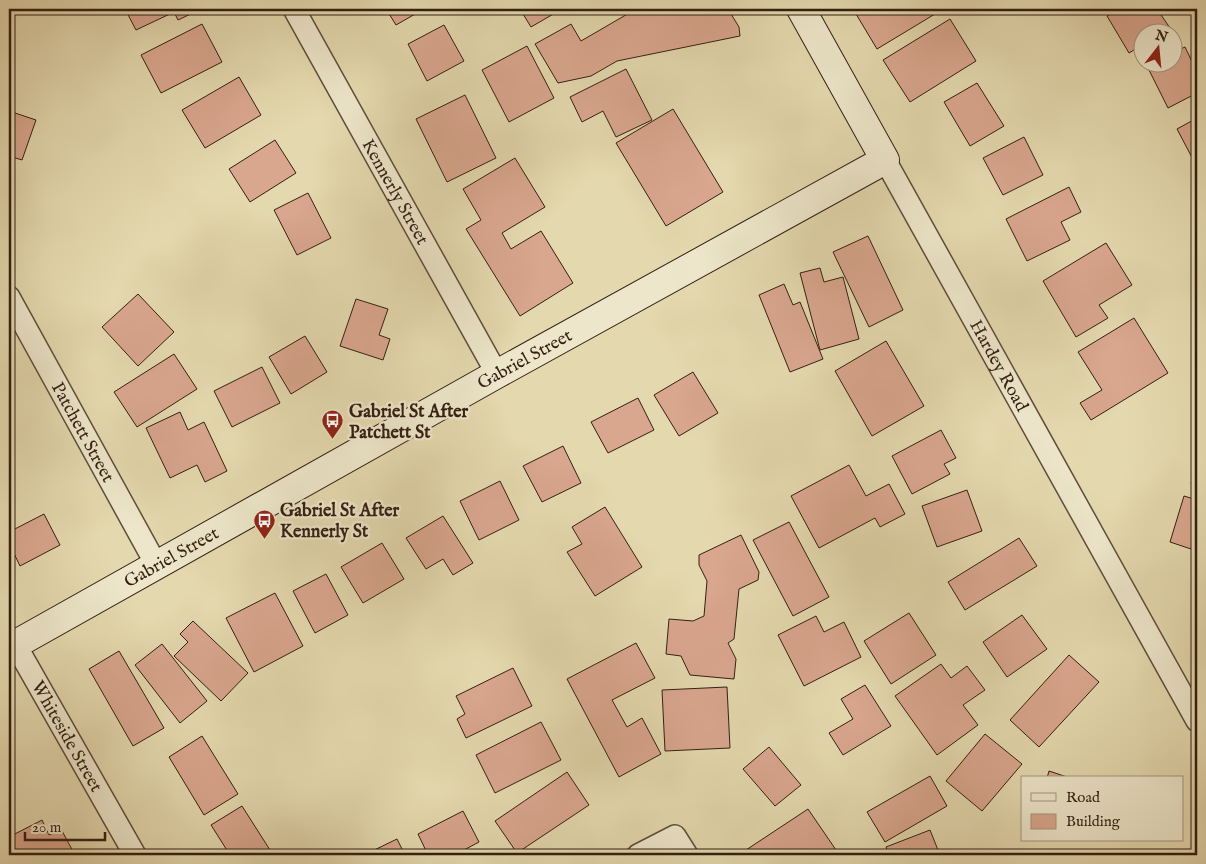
<svg xmlns="http://www.w3.org/2000/svg" width="1206" height="864" viewBox="0 0 1206 864" font-family="'IM FELL English',serif">
<style>
.building{fill:#d9a68e;stroke:#331f12}
.lines{fill:none;stroke-linecap:round;stroke-linejoin:round}
.street-casing{stroke:#5f4d39;stroke-width:24}
.secondary-casing{stroke:#331f12;stroke-width:30}
.street{stroke:#ede6ca;stroke-width:21}
.secondary{stroke:#ede6ca;stroke-width:28}
.labels{text-anchor:middle;stroke-width:4.5;stroke-linejoin:round;paint-order:stroke}
.street-label{font-size:18px;fill:#331f12;stroke:#ede6ca}
.poi-label{font-size:18px;font-weight:bold;fill:#331f12;stroke:#ede6ca;text-anchor:start}
</style>
<rect width="100%" height="100%" fill="#e4d8ae"/>
<filter id="stains"><feTurbulence type="fractalNoise" baseFrequency=".004" numOctaves="4"/><feColorMatrix values="0 0 0 0 .2 0 0 0 0 .09 0 0 0 0 .02 0 0 0 .5 -.17"/></filter>
<radialGradient id="worn" r=".72"><stop offset=".6" stop-color="#630" stop-opacity="0"/><stop offset="1" stop-color="#630" stop-opacity=".3"/></radialGradient>
<g class="building">
<path d="M125 9H201L178 20 174 12 136 30Z"/>
<path d="M386 9H424L396 25Z"/>
<path d="M520 9H562L531 27Z"/>
<path d="M636 9H728L739 27 740 36 617 61 591 76 558 83 535 44 571 24 581 41Z"/>
<path d="M853 9H932L935 14 877 49Z"/>
<path d="M1119 9H1157L1170 28 1163 32H1144V44L1129 53 1107 16Z"/>
<path d="M950 19 976 61 910 102 883 60Z"/>
<path d="M202 24 222 62 161 93 141 55Z"/>
<path d="M444 25 464 61 427 81 408 44Z"/>
<path d="M527 46 554 98 509 122 482 70Z"/>
<path d="M1185 47 1197 72V93L1168 108 1147 66 1153 62H1174V52Z"/>
<path d="M626 69 652 120 616 137 603 111 582 122 570 97Z"/>
<path d="M239 77 261 115 205 148 182 110Z"/>
<path d="M977 83 1004 126 970 146 944 102Z"/>
<path d="M465 95 496 158 447 182 416 119Z"/>
<path d="M673 109 723 192 666 226 616 143Z"/>
<path d="M9 111 36 120 22 160 9 156Z"/>
<path d="M1197 118V167L1177 129Z"/>
<path d="M1024 137 1043 175 1003 195 983 158Z"/>
<path d="M275 140 296 173 250 202 229 169Z"/>
<path d="M515 158 545 207 502 233 511 249 541 231 573 283 520 316 466 229 481 220 463 189Z"/>
<path d="M1069 187 1081 212 1061 222 1070 240 1027 261 1006 219Z"/>
<path d="M308 193 331 238 297 255 274 210Z"/>
<path d="M868 236 903 310 869 327 833 252Z"/>
<path d="M1106 243 1132 285 1099 305 1108 318 1076 337 1043 281Z"/>
<path d="M820 268 824 282 843 277 859 339 820 350 800 273Z"/>
<path d="M784 284 793 305 800 302 823 359 790 372 759 295Z"/>
<path d="M138 294 174 332 138 366 102 327Z"/>
<path d="M356 299 388 309 379 335 390 339 383 360 340 346Z"/>
<path d="M1134 318 1168 373 1091 420 1080 403 1102 390 1078 352Z"/>
<path d="M305 336 327 372 291 394 269 357Z"/>
<path d="M886 341 924 406 872 436 835 371Z"/>
<path d="M174 354 197 389 137 427 114 392Z"/>
<path d="M262 367 280 403 232 427 214 391Z"/>
<path d="M693 372 718 413 679 436 654 395Z"/>
<path d="M638 398 654 430 608 453 591 422Z"/>
<path d="M180 412 188 430 204 422 227 471 205 482 197 465 170 478 146 428Z"/>
<path d="M941 430 956 458 944 464 950 474 912 494 892 456Z"/>
<path d="M563 446 581 483 542 502 523 466Z"/>
<path d="M1197 463V486L1191 484Z"/>
<path d="M849 465 866 496 889 484 905 514 880 527 875 518 819 548 791 496Z"/>
<path d="M500 481 519 520 479 540 460 501Z"/>
<path d="M967 490 982 531 937 547 922 506Z"/>
<path d="M1184 496 1197 500V551L1170 542Z"/>
<path d="M605 507 642 567 595 596 567 552 582 544 572 527Z"/>
<path d="M44 514 60 545 20 566 9 543V532Z"/>
<path d="M443 516 473 563 453 575 443 559 426 569 406 538Z"/>
<path d="M789 522 829 597 793 616 753 540Z"/>
<path d="M741 535 759 572 758 580 739 589 734 639 728 643 736 659 734 679 690 675 681 656 666 654 669 619 693 621 704 616 707 581 699 565V555Z"/>
<path d="M1019 538 1037 566 965 610 948 582Z"/>
<path d="M382 543 404 579 363 603 341 567Z"/>
<path d="M326 574 348 615 315 633 293 591Z"/>
<path d="M275 593 303 646 254 672 226 618Z"/>
<path d="M909 613 936 655 891 684 864 641Z"/>
<path d="M1022 615 1047 649 1007 677 983 642Z"/>
<path d="M816 616 824 632 844 622 861 657 804 686 778 635Z"/>
<path d="M193 621 248 673 221 701 174 656 188 642 180 634Z"/>
<path d="M636 643 655 678 612 700 627 727 642 718 661 754 619 777 567 679Z"/>
<path d="M162 644 207 701 180 723 135 665Z"/>
<path d="M119 651 164 728 133 746 89 669Z"/>
<path d="M1069 655 1099 682 1039 747 1010 720Z"/>
<path d="M941 664 951 678 967 666 985 690 963 705 978 725 937 755 895 696Z"/>
<path d="M513 668 532 706 466 738 457 719 465 714 456 696Z"/>
<path d="M865 685 891 726 843 755 829 733 853 719 841 699Z"/>
<path d="M727 687 730 748 665 751 662 690Z"/>
<path d="M541 722 561 760 495 793 476 755Z"/>
<path d="M985 734 1022 764 982 811 946 781Z"/>
<path d="M202 736 238 794 204 815 169 757Z"/>
<path d="M769 747 801 785 775 806 743 769Z"/>
<path d="M1049 771 1070 778H1047Z"/>
<path d="M567 772 589 805 517 853 495 821Z"/>
<path d="M930 776 947 806 885 842 867 812Z"/>
<path d="M242 806 270 850 261 855H230L211 825Z"/>
<path d="M808 809 836 850 828 855H750L746 850Z"/>
<path d="M463 811 479 842 464 850 467 855H428L418 834Z"/>
<path d="M42 820 49 835 61 829 75 855H9V837Z"/>
<path d="M930 830 940 855H889L886 847Z"/>
<path d="M397 839 405 855H364Z"/>
</g>
<g class="lines">
<defs>
<g id="street">
<path id="s1" d="M294 9 497 374"/>
<path id="s2" d="M885 160 1197 721"/>
<path id="s3" d="M9 297 157 566"/>
<path id="s4" d="M15 644 135 855"/>
<path d="M638 855 675 836 687 855"/>
</g>
<g id="secondary">
<path id="s5" d="M9 648 497 374 885 160 801 9"/>
</g>
</defs>
<use href="#street" class="street-casing"/>
<use href="#secondary" class="secondary-casing"/>
<use href="#street" class="street"/>
<use href="#secondary" class="secondary"/>
</g>
<defs>
<symbol id="bus-pin" viewBox="-11 -11 22 30"><path d="M0 17L-7.5 6A9.5 9.5 0 1 1 7.5 6Z" fill="#8f2418" stroke="#ede6ca"/><path d="M-5-6H5V4H4V6H2V4H-2V6H-4V4H-5ZM-3.5-4V0h7V-4ZM-3.5 1.2v1.5H-2V1.2ZM2 1.2v1.5H3.5V1.2Z" fill="#fff"/></symbol>
</defs>
<g fill-rule="evenodd">
<use href="#bus-pin" x="320" y="408" width="25" height="34"/>
<use href="#bus-pin" x="252" y="508" width="25" height="34"/>
</g>
<g class="labels">
<g class="street-label">
<text dy="6" stroke="none"><textPath href="#s1" startOffset="209">Kennerly Street</textPath></text>
<text dy="6" stroke="none"><textPath href="#s5" startOffset="591">Gabriel Street</textPath></text>
<text dy="6" stroke="none"><textPath href="#s2" startOffset="235">Hardey Road</textPath></text>
<text dy="6" stroke="none"><textPath href="#s3" startOffset="154">Patchett Street</textPath></text>
<text dy="6" stroke="none"><textPath href="#s5" startOffset="186">Gabriel Street</textPath></text>
<text dy="6" stroke="none"><textPath href="#s4" startOffset="106">Whiteside Street</textPath></text>
</g>
<g class="poi-label">
<text x="349" y="417">Gabriel St After<tspan x="349" dy="21">Patchett St</tspan></text>
<text x="280" y="516">Gabriel St After<tspan x="280" dy="21">Kennerly St</tspan></text>
</g>
</g>
<rect width="1206" height="864" fill="none" stroke="#e4d8ae" stroke-width="30"/>
<rect x="10" y="10" width="1186" height="844" fill="none" stroke="#331f12" stroke-width="2.5"/>
<rect x="15" y="15" width="1176" height="834" fill="none" stroke="#331f12"/>
<rect x="1021" y="776" width="162" height="65" fill="#ede6ca" stroke="#a39680"/>
<rect x="1031" y="793" width="25" height="8" fill="#ede6ca" stroke="#a39680"/>
<text x="1066" y="802" font-size="15" fill="#331f12">Road</text>
<rect x="1031" y="814" width="25" height="15" fill="#d9a68e" stroke="#a39680"/>
<text x="1066" y="826" font-size="15" fill="#331f12">Building</text>
<g transform="translate(1158 48) rotate(16)"><circle r="24" fill="#ede6ca" stroke="#a39680"/>
<path d="M0-4L9 19L0 12L-9 19Z" fill="#8f2418"/>
<text y="-8" font-size="14" font-weight="bold" text-anchor="middle" fill="#331f12">N</text>
</g>
<path d="M25 832v8h80v-8" fill="none" stroke="#331f12" stroke-width="2.5"/>
<text x="32" y="832" font-size="15" fill="#331f12" stroke="#ede6ca" stroke-width="4" paint-order="stroke">20 m</text>
<rect width="100%" height="100%" filter="url(#stains)"/>
<rect width="100%" height="100%" fill="url(#worn)"/>
</svg>
